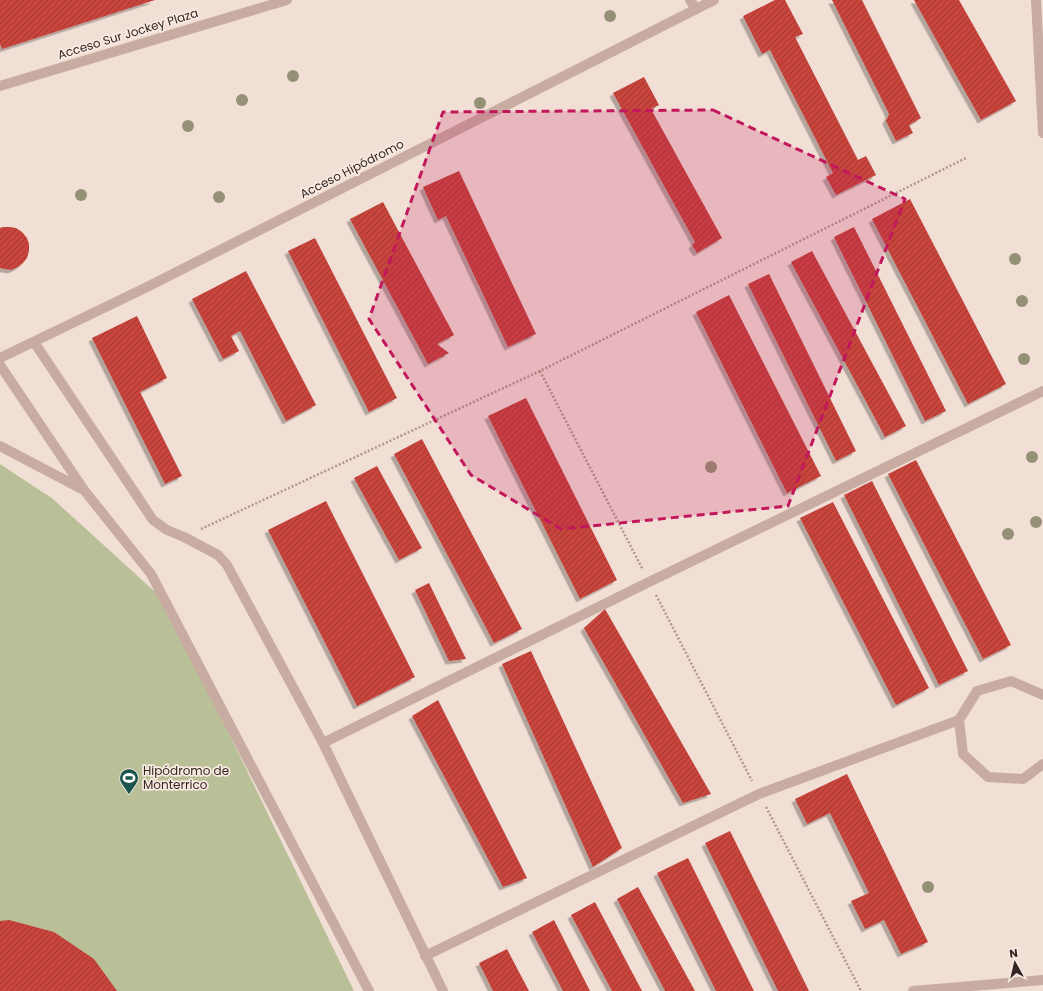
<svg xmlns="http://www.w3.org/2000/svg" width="1043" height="991" viewBox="0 0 1043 991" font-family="Poppins,sans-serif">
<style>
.green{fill:#b9bf96}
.building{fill:url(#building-hatch);filter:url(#shadow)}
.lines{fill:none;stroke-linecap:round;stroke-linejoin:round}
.path{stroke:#b4968c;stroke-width:2.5;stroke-dasharray:2 2;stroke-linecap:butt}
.service{stroke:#c8aca2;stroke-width:10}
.minor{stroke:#c8aca2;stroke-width:10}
.tree{fill:#959176}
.marked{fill:#c2185b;fill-opacity:0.2;stroke:#c2185b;stroke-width:3;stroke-dasharray:8 5;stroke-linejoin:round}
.labels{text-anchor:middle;stroke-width:3.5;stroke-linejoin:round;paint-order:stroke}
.street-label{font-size:12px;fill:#332624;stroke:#f9eae2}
.poi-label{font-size:12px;fill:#332624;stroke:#f9eae2;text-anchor:start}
</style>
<defs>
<pattern id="building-hatch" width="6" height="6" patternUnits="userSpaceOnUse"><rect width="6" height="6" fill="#c8443c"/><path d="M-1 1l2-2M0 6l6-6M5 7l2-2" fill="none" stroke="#a33932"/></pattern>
<filter id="shadow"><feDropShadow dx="-3.5" dy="3.5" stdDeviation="0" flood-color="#0004"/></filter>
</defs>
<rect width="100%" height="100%" fill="#f1dfd6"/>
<path class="green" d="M0 464 53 499 164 600 354 991H0Z"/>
<g class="building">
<path d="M0 0H155L2 49 0 44Z"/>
<path d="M775 0H785L803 34 795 37 858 160 866 156 876 175 836 195 826 177 833 173 770 50 762 54 743 16Z"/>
<path d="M832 0H862L921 118 909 125 913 133 896 141 886 121 889 114Z"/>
<path d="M914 0H959L1016 101 981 120Z"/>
<path d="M644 77 659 105 651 109 722 238 697 253 692 245 695 242 613 93Z"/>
<path d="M459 171 536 334 508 347 446 216 438 220 423 187Z"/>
<path d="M910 199 1006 384 968 404 872 219Z"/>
<path d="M383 202 454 335 437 344 449 353 428 364 350 219Z"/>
<path d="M3 227H10L16 228 22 232 27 238 29 244V251L27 258 23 263 18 267 11 270 0 268V228Z"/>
<path d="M854 227 946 411 925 421 834 237Z"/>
<path d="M315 238 397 398 369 412 288 251Z"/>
<path d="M812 251 906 426 885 437 791 262Z"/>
<path d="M246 271 316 405 286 421 240 331 231 336 239 351 223 359 192 299Z"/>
<path d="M769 274 856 451 836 461 748 284Z"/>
<path d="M729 295 821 476 787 493 696 312Z"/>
<path d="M137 316 167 378 140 392 182 476 165 484 92 338Z"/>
<path d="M526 398 617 580 580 599 488 416Z"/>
<path d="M422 439 522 629 494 643 394 454Z"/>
<path d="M916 460 1011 645 983 659 888 474Z"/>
<path d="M377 466 422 548 399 560 354 478Z"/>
<path d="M872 481 968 671 939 685 844 495Z"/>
<path d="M326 501 415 677 357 706 268 530Z"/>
<path d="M833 502 929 688 896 705 800 518Z"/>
<path d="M429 583 466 659 449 661 415 590Z"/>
<path d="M605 609 711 794 683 803 584 628Z"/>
<path d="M531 651 622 848 593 867 502 664Z"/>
<path d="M438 700 527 878 503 887 412 716Z"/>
<path d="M847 774 928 942 901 954 884 920 865 929 851 901 869 893 830 813 807 824 795 799Z"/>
<path d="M730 831 809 991H778L705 843Z"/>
<path d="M688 858 754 991H716L657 873Z"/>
<path d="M638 887 695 991H665L617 899Z"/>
<path d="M595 902 642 991H612L571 915Z"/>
<path d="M9 920 54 932 94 959 117 991H0V921Z"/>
<path d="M554 920 590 991H563L532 932Z"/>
<path d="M507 949 529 991H493L479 963Z"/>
</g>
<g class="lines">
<g class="path">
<path d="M540 371 643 570"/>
<path d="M201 529 540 371 966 158"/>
<path d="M656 595 752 781"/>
<path d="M766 807 861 991"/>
</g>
<g class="service">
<path d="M690 0 696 9"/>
<path d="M1036 0 1043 133"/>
<path d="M34 342 153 520 167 530 184 537 218 555 227 565 323 743 443 991"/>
<path d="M0 358 147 287 714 0"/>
<path d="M0 365 84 490 151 574 369 991"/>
<path d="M0 446 82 489"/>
<path d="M959 720 963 754 988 777 1023 779 1043 764"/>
<path d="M323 743 649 582 1043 391"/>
<path d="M425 956 759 794 959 720 977 691 1011 681 1043 695"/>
<path d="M913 991 1043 980"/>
</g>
<path class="minor" d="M0 86 287 0"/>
</g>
<g class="tree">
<circle cx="610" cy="16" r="6"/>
<circle cx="293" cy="76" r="6"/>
<circle cx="242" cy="100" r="6"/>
<circle cx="480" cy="103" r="6"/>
<circle cx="188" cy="126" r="6"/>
<circle cx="81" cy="195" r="6"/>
<circle cx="219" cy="197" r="6"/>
<circle cx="1015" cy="259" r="6"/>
<circle cx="1022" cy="301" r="6"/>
<circle cx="1024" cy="359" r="6"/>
<circle cx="1032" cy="457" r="6"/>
<circle cx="711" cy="467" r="6"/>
<circle cx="1036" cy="522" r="6"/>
<circle cx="1008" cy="534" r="6"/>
<circle cx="928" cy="887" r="6"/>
</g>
<path class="marked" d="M713 110 905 199 788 506 561 529 471 475 369 319 443 112Z"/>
<defs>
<symbol id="stadium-pin" viewBox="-11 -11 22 30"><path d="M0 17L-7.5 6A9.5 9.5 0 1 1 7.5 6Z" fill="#1a544d" stroke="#f9eae2"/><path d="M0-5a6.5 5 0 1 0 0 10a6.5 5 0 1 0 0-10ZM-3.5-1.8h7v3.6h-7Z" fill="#fff"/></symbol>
</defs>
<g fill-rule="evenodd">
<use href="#stadium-pin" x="118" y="767" width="22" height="30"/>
</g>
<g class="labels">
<g class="street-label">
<text transform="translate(128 34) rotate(-17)" y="4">Acceso Sur Jockey Plaza</text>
<text transform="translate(352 169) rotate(-27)" y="4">Acceso Hipódromo</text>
</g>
<g class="poi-label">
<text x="143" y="775">Hipódromo de<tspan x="143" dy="14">Monterrico</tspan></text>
</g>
</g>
<g transform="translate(1015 963) rotate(352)" stroke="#f9eae2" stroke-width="3" paint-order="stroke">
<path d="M0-3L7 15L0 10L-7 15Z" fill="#332624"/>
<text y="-6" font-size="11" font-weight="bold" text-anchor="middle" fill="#332624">N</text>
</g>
</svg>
